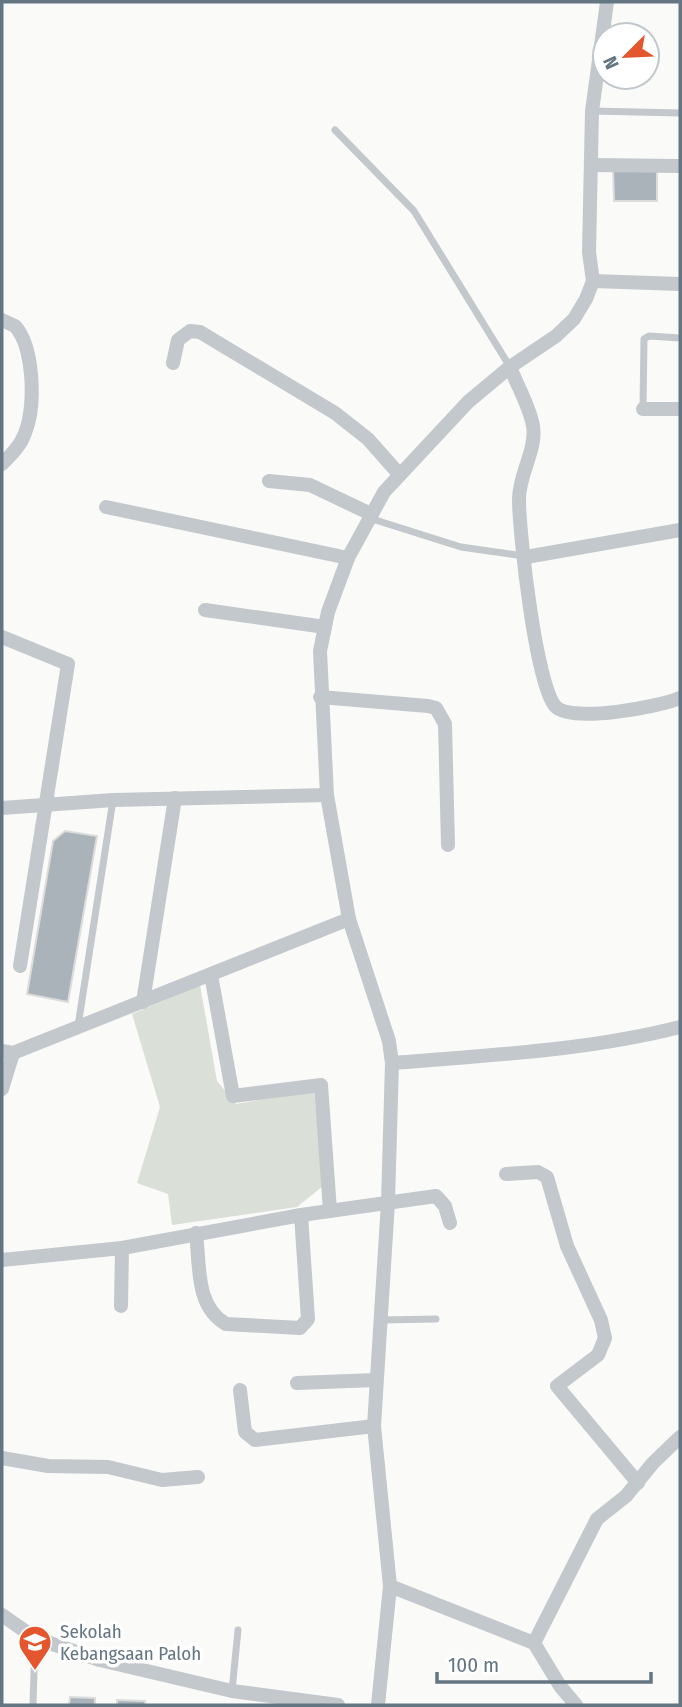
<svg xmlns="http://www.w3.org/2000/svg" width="682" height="1707" viewBox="0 0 682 1707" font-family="'Fira Sans Condensed',sans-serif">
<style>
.green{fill:#dadfd7}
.building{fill:#aab3b9;stroke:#dcdcda;stroke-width:2}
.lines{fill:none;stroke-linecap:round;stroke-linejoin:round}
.service{stroke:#c3c8cc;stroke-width:7}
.minor{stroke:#c3c8cc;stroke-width:14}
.labels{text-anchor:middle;stroke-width:7;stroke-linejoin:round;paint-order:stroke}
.poi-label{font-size:19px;fill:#657683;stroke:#fff;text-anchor:start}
</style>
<rect width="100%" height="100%" fill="#fafaf8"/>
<path class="green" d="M200 985 217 1081 236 1104 314 1090 323 1186 297 1207 172 1225 168 1194 137 1183 160 1107 132 1014Z"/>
<g class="building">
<path d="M613 167H657V201H614Z"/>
<path d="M65 831 97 836 68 1002 27 994 53 841Z"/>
<path d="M70 1697 95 1698V1705H69Z"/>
<path d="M117 1700 145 1701V1705H117Z"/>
</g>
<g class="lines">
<g class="service">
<path d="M592 111 680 113"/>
<path d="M335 130 414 211 510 367"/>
<path d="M643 409 644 339 649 336 680 338"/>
<path d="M369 518 461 547 524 556"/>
<path d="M78 1026 113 800"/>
<path d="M381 1320 436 1319"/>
<path d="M232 1691 238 1630"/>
<path d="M33 1705 35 1639"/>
</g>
<g class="minor">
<path d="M591 165 680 166"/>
<path d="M593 281 680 284"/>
<path d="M2 320 15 326C34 347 36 407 25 433 21 445 11 455 2 464"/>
<path d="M173 363 178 340 190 331 200 332 335 413 368 439 399 474"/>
<path d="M510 367C517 385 530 407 533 426 537 449 519 474 519 499 519 532 536 687 556 707 573 723 659 707 680 698"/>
<path d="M643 409H680"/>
<path d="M269 481 310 485 371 514"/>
<path d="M106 507 348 558"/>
<path d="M526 557 680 530"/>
<path d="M205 610 325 627"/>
<path d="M2 637 68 664 20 966"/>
<path d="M320 697 428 706 436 708 445 724 448 845"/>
<path d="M2 808 113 800 327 795"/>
<path d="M211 975 233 1096 321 1085 330 1211"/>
<path d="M143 1002 175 798"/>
<path d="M2 1051 13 1053 349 919"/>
<path d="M392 1063C488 1055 586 1051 680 1027"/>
<path d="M2 1089 13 1053"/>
<path d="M506 1174 538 1172 547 1177 567 1246 601 1320 605 1338 598 1355 557 1386 638 1483"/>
<path d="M196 1233C200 1264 195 1307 226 1324L300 1328 308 1319 301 1215"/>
<path d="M2 1260 122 1248 301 1215 436 1196 445 1206 450 1223"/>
<path d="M121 1306 122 1248"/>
<path d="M297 1383 376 1380"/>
<path d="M240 1390 245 1432 255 1440 374 1426"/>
<path d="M2 1458 48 1466 108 1467 162 1480 198 1477"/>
<path d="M390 1586 534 1643 560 1686 576 1705"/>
<path d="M2 1615 35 1638 100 1660 232 1691 338 1705"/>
<path d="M534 1643 597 1519 626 1496 653 1463 680 1437"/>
<path d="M378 1705 390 1586 374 1426 388 1202 392 1063 389 1041 349 919 327 795 320 651 328 612 348 558 384 492 468 402 510 367 556 336 574 319 586 299 593 281 589 252 592 111 607 2"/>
</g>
</g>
<defs>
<symbol id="school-pin" viewBox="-11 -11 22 30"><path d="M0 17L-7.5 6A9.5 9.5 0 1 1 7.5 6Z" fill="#e4572e" stroke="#fff"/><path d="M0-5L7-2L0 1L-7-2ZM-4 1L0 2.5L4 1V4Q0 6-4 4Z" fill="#fff"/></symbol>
</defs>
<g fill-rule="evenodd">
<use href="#school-pin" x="16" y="1623" width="38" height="52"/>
</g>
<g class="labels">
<g class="poi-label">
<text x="60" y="1638">Sekolah<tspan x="60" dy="22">Kebangsaan Paloh</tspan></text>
</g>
</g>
<rect width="682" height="1707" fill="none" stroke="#657683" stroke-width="7"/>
<g transform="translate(626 56) rotate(246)"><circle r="33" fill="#ffffff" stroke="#c1c8cd" stroke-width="2"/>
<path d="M0-5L12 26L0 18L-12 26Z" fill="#e4572e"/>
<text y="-10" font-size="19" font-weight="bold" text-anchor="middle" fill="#657683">N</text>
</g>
<path d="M437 1672v10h214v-10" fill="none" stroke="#657683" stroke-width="3.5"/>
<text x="448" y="1672" font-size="21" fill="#657683" stroke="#ffffff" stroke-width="5" paint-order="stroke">100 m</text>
</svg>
